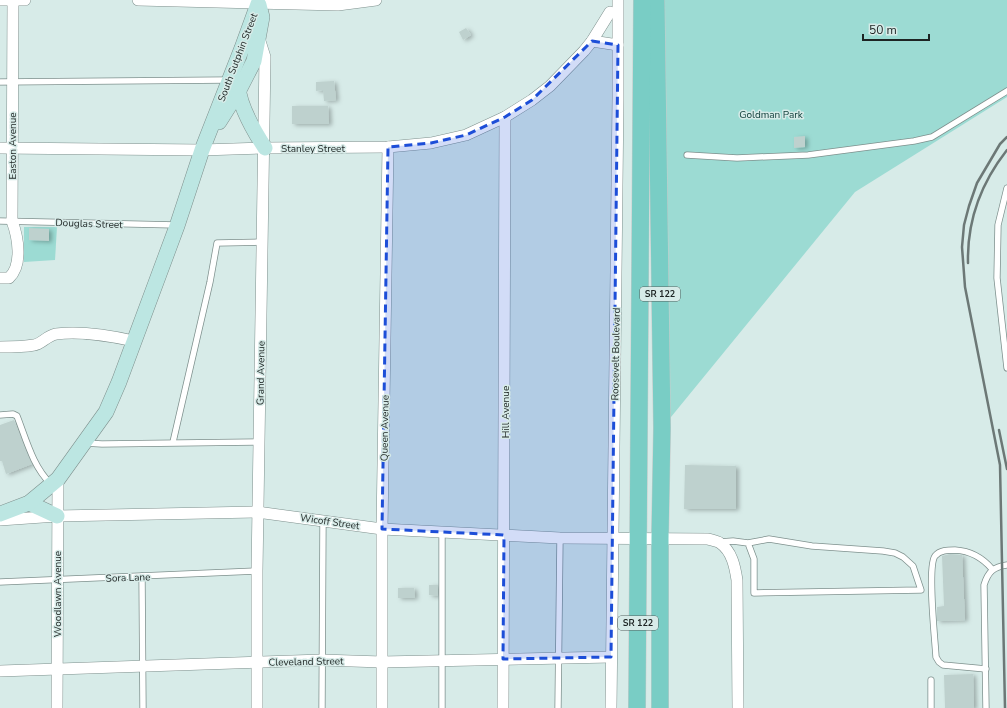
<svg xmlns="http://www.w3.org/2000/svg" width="1007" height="708" viewBox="0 0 1007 708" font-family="'Nunito Sans',sans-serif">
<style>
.green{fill:#9cdbd3}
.building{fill:#bed1ce;filter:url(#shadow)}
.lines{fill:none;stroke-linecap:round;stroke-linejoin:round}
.lane-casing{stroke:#7e908d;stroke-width:7}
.street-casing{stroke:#7e908d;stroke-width:12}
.secondary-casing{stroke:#7e908d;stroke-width:16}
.primary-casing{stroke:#c9caca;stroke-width:18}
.lane{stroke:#fff;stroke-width:5.5}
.street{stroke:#fff;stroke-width:11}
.secondary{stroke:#bce6e2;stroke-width:15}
.primary{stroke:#79cdc5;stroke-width:17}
.rail{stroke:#6c7876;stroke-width:2.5}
.marked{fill:#1d4ed8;fill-opacity:0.2;stroke:#1d4ed8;stroke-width:3;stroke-dasharray:8 5;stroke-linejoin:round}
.labels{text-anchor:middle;stroke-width:3;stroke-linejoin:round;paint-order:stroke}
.shield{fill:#d7ebe8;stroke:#55605e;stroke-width:1}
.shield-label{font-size:9px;font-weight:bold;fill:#1d2423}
.street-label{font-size:10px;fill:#1d2423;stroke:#d7ebe8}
.park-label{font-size:10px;fill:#12413c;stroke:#d7ebe8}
</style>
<defs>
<filter id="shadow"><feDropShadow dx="3" dy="1.5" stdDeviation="2" flood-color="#0004"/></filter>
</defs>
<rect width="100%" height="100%" fill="#d7ebe8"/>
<g class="green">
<path d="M656 0H1007V97L855 192 662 428Z"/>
<path d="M24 227H57L55 260 24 262Z"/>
</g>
<g class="building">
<path d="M466 28 471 35 463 40 459 32Z"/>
<path d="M334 81 336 100 324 101 323 90 316 91V82Z"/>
<path d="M292 106H328L329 124H292Z"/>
<path d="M805 136V147L794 148V137Z"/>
<path d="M29 228 49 229V241L29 240Z"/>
<path d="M14 420 32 464 6 474 2 461H0V425Z"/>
<path d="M685 465 736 466V509H684Z"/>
<path d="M950 554 962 555 965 620 937 621V607L944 606 942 556Z"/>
<path d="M429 585H438V596L429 595Z"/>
<path d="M398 588H414L415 598H398Z"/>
<path d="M973 674 974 708H945L944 675Z"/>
</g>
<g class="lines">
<defs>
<g id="lane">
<path d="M0 82 228 80"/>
<path d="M687 155 737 158 808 155 914 141 932 137 1007 91"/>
<path d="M1007 188 998 225 997 278 1007 368"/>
<path d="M0 221 176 225"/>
<path d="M0 415 13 414 17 416C26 439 33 467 51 484"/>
<path d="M173 442 210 282 217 243 262 242"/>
<path d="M85 443 102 444 259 442"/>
<path d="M720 542 733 541 748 543 754 559V593L921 590 913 566 903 557 895 553 883 551 812 546 769 539 748 543"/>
<path d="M142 576 143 708"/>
<path d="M0 582 257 571"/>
<path d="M986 669 943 665 939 662 936 657C935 639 927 567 935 556 940 550 948 550 955 550 971 551 982 557 992 569"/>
<path d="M931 680V708"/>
<path d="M322 708 323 520"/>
<path d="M442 708V532"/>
<path d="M558 708 560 538"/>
<path d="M986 708 984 585C988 572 993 567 1007 565"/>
</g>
<g id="street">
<path d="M0 0H25"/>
<path d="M138 0 338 5 376 0"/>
<path d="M592 41 618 45"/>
<path d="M0 148 202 150 265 148 388 147 431 143 466 135 505 117 532 100 550 86 584 51 592 41 610 12"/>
<path d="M0 278H9C23 265 18 237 12 221L13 0"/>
<path d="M0 347C11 347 24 347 34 345 42 344 46 336 56 334 79 331 112 336 134 341"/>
<path d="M0 520 57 516 257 512 382 529 560 538 708 539C711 540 717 541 720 543 732 551 735 567 737 580L738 708"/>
<path d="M0 671 322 660 382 662 611 657"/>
<path d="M57 708 58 479"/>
<path d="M257 708V571L265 57 259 38"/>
<path d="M382 708V529L388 147"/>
<path d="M503 708 505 117"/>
<path d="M611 708 618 98V0"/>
</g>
<g id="secondary">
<path d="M238 86C239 105 254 131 265 148"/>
<path d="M219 122 238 92 254 61 262 17 259 5"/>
<path d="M29 503 57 516"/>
<path d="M0 514 29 503 58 479 106 412 119 382 177 226 202 150 242 48 258 4"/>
</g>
<g id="primary">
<path d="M656 0 662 428 660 538V708"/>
<path d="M637 708 642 0"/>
</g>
</defs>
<use href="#lane" class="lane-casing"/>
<use href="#street" class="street-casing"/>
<use href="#secondary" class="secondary-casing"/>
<use href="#primary" class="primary-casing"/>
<use href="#lane" class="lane"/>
<use href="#street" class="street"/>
<use href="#secondary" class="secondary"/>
<use href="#primary" class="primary"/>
<g class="rail">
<path d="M968 263C967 221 981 183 1007 150"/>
<path d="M999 430 1007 469"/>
<path d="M1005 708 1000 465 965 287 962 247 964 225 969 206 977 183 990 161 1000 144 1007 137"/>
</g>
</g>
<path class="marked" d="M592 41 618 45 611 657 503 659 504 535 382 529 388 147 431 143 466 135 505 117 532 100Z"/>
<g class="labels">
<g class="shield">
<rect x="640" y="287" width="40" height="14" rx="3"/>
<rect x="618" y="616" width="40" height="14" rx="3"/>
</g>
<g class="shield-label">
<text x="660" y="297">SR 122</text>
<text x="638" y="626">SR 122</text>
</g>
<g class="street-label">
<text transform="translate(237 57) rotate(-69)" y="4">South Sutphin Street</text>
<text transform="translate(12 146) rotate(-90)" y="4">Easton Avenue</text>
<text x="313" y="152">Stanley Street</text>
<text transform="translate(89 223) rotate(2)" y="4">Douglas Street</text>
<text transform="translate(615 354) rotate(-89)" y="4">Roosevelt Boulevard</text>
<text transform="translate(260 373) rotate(-89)" y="4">Grand Avenue</text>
<text transform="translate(505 412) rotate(-90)" y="4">Hill Avenue</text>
<text transform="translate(384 428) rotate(-89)" y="4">Queen Avenue</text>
<text transform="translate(330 521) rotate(8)" y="4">Wicoff Street</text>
<text transform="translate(128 577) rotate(-2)" y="4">Sora Lane</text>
<text transform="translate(57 594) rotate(-90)" y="4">Woodlawn Avenue</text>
<text transform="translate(306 661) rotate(-1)" y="4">Cleveland Street</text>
</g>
<g class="park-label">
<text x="771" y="118">Goldman Park</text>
</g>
</g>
<path d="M863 34v6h66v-6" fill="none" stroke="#1d2423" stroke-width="2"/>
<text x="869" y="34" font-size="12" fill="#1d2423" stroke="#d7ebe8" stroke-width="3" paint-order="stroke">50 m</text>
</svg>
